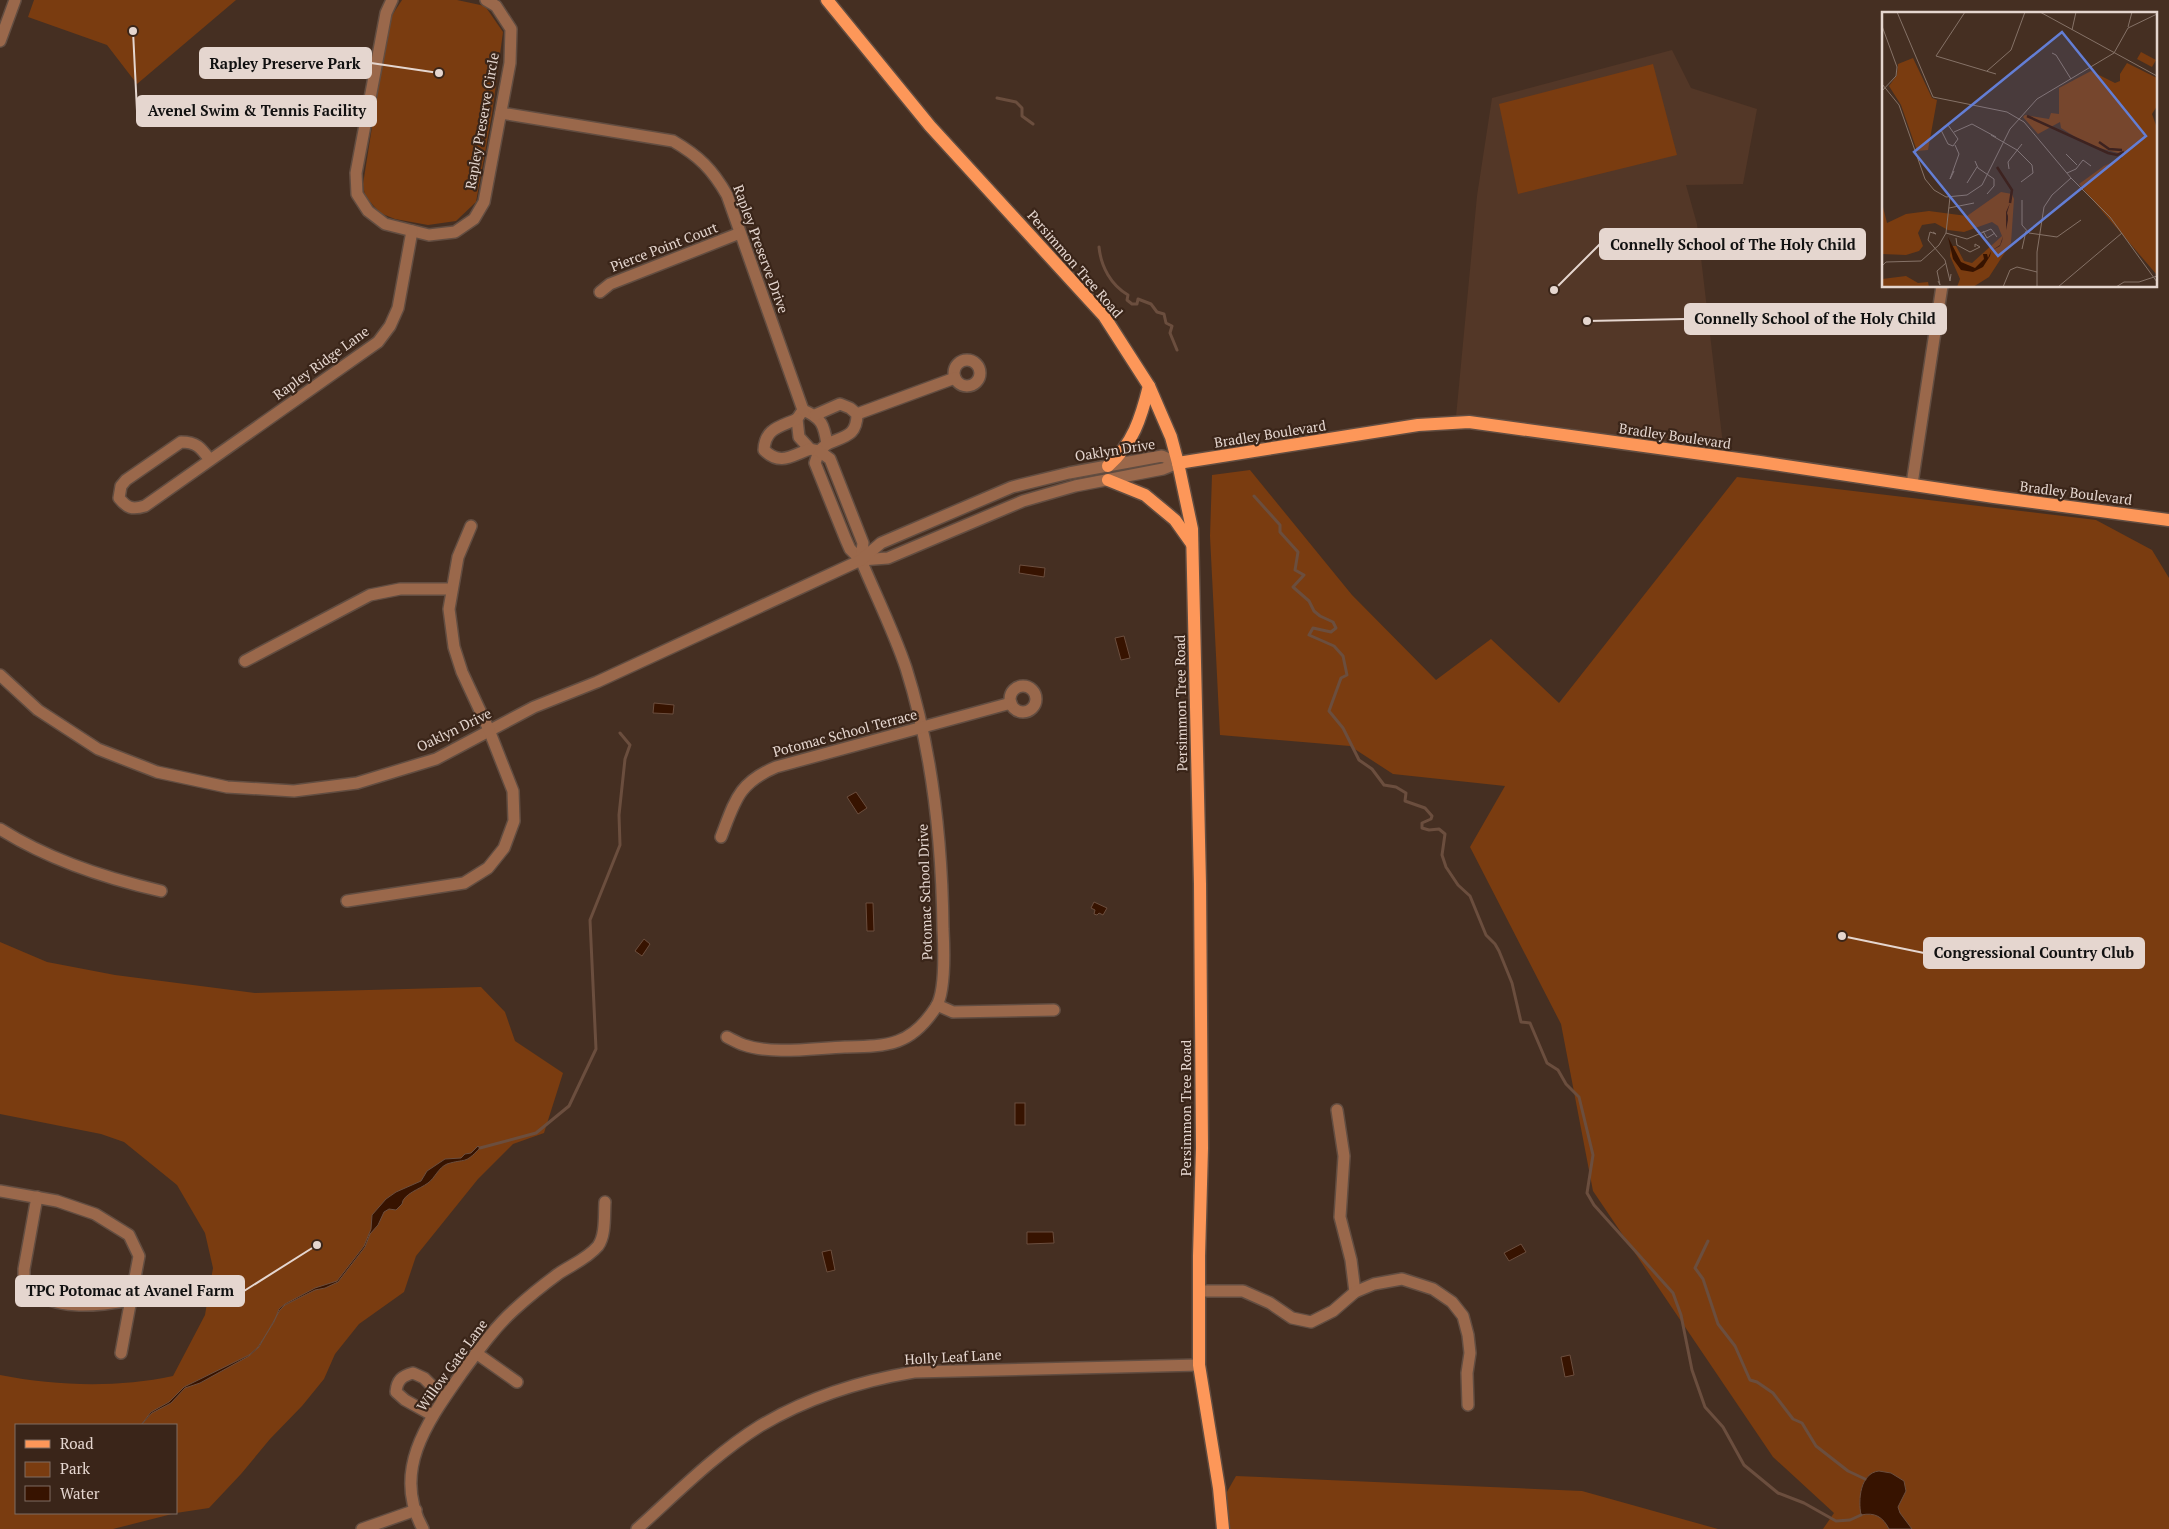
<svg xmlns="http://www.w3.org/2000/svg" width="2169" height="1529" viewBox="0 0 2169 1529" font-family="'PT Serif',serif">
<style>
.built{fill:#533727}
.green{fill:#7a3c10}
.water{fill:#371300;stroke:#6b4e3e}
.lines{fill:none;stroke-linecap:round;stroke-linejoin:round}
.stream{stroke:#6b4e3e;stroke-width:3}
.minor-casing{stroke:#624d41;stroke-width:14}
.major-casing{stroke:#624d41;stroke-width:15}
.minor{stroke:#9a684b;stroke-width:11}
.major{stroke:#fd9759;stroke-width:12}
.labels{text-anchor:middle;stroke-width:4.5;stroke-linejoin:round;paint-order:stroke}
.street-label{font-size:14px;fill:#e5d6cf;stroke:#3a2519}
.inset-river{fill:none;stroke:#371300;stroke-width:2.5}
.inset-road{fill:none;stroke:#857267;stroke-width:1}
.view{fill:#637ed5;fill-opacity:0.15;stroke:#637ed5;stroke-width:2.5}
.inset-edge{fill:none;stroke:#e5d6cf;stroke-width:2.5}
.leader{fill:none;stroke:#e5d6cf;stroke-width:2}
.callout-dot{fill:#e5d6cf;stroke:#3a2519;stroke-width:2}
.callout{fill:#e5d6cf;stroke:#e5d6cf;stroke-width:2}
.callout-label{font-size:15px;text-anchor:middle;font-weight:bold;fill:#111}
</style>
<rect width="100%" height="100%" fill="#452f22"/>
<path class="built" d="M1672 50 1691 88 1757 109 1743 184 1686 185 1697 224 1724 453 1456 417 1477 196 1492 98Z"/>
<g class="green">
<path d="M34 0H236L137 84 107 45 28 17Z"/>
<path d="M402 0H457L485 6 503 32 492 114 476 202 456 221 428 225 395 219 380 213 365 196 363 184 389 20Z"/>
<path d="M1653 64 1677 155 1518 194 1499 104Z"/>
<path d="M1250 470 1352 595 1436 680 1491 639 1559 703 1737 477 2096 520 2152 550 2169 578V1529H1823L1834 1513 1773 1457 1593 1191 1561 1024 1470 847 1505 786 1393 774 1350 746 1220 735 1210 536 1212 475Z"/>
<path d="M0 942 47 962 115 975 255 993 481 987 505 1012 515 1041 563 1073 544 1133 513 1144 478 1179 416 1256 404 1292 359 1324 335 1354 324 1379 302 1406 270 1439 241 1474 209 1508 176 1513V1425H16V1513H176L113 1529H0V1375C56 1386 117 1388 173 1376L205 1315 213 1268 205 1233 177 1185 124 1142 101 1134 0 1114Z"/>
<path d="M1236 1476 1582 1491 1718 1529H1227L1224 1497Z"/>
</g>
<g class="water">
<path d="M1020 565 1045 568 1044 577 1019 573Z"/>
<path d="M1124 636 1130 658 1121 660 1115 638Z"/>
<path d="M654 703 674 705 673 714 653 713Z"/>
<path d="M856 792 867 808 858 814 847 797Z"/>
<path d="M1094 902 1107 908 1103 915 1099 913 1097 915 1094 914 1095 910 1091 908Z"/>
<path d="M866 903H873L874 931H867Z"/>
<path d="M644 939 650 944 642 956 635 951Z"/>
<rect x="1015" y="1103" width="10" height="22"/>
<path d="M478 1146 480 1148C464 1165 466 1158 447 1164 438 1168 435 1178 428 1183 420 1189 403 1194 402 1204L396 1210 389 1209 384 1212 378 1225 370 1234 365 1247 338 1282 325 1288 315 1290 285 1305 280 1310 259 1347 249 1356 200 1383 185 1388 171 1403 152 1413 141 1425 151 1412 169 1402 184 1387 249 1355 258 1347 274 1322 279 1309 285 1304 315 1288 337 1281 364 1246 371 1229 372 1215 386 1199 396 1192 421 1181 427 1171 445 1159 461 1158 465 1154 471 1153Z"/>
<path d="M1027 1232H1053L1054 1243 1027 1244Z"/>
<path d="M1521 1244 1526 1252 1509 1261 1504 1253Z"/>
<path d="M831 1250 835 1270 827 1272 822 1252Z"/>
<path d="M1570 1355 1574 1375 1565 1377 1561 1357Z"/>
<path d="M1879 1471 1891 1473 1904 1481 1906 1491 1898 1507 1900 1513 1912 1529H1889C1883 1517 1875 1512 1861 1515 1858 1500 1860 1473 1879 1471Z"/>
</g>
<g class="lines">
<g class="stream">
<path d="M997 98 1016 102 1022 108V116L1033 124"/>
<path d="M1099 247C1101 267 1111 285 1128 295L1127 300 1132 304H1137L1138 299 1151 304 1157 312 1164 314 1166 323 1172 326 1170 333 1177 350"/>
<path d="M1254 496 1280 525V532L1298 552 1295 570 1304 575 1293 587 1309 601 1314 611 1320 616 1333 622 1336 628 1331 632 1313 628 1309 635 1334 646 1343 656 1347 675 1341 678 1329 711 1343 728 1359 760 1372 769 1384 785 1396 787 1406 793 1405 801 1425 808 1432 816 1431 819 1422 823V828L1429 830 1439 829 1445 834 1442 855 1446 867 1458 885 1470 896 1486 935 1495 944 1499 951 1512 983 1521 1022 1530 1023 1547 1063 1558 1070 1566 1084 1579 1097 1593 1155 1587 1193 1594 1205 1673 1293 1681 1315 1692 1370 1705 1407 1723 1427 1744 1465 1778 1493 1804 1503 1836 1521 1850 1520 1861 1515"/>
<path d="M480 1148 536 1133 569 1106 596 1049 590 920 620 845 619 815 625 759 630 745 620 733"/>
<path d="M1708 1241 1695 1268 1703 1279 1718 1324 1735 1346 1750 1380 1757 1382 1773 1393 1793 1419 1802 1423 1816 1446 1848 1471 1865 1479"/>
</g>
<defs>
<g id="minor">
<path d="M392 0 386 13 356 173 357 194 368 211 385 224 429 235 455 232 474 219 484 202 510 63 511 29 496 6 486 0"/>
<path d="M0 41 15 0"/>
<path d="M501 113 673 141C699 156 712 169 727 195L803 410C822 418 824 425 827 444L819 451 815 463 846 540 850 549 861 560C876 596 894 632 906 668 933 753 942 840 943 929 944 948 946 991 936 1007 911 1046 888 1046 845 1047 815 1048 773 1055 744 1045 738 1043 733 1040 727 1037"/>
<path d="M600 292 610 284 740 233"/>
<circle cx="967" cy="373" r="13"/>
<path d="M803 410 797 419 799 437 810 449 819 451 830 459 863 543 861 560"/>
<path d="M857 414 955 378"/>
<path d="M815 415 840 404 850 408 857 414C857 436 845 436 827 444"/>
<path d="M797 419C780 427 765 428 764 450 780 466 791 456 810 449"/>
<path d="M210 460C201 448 197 442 181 442L126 480 121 486 119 498C127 508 132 510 145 506L378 342 390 326 398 308 412 231"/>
<path d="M1912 484 1942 286"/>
<path d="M861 560 888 558 1023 501 1075 486 1163 469 1178 463"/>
<path d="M245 661 370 595 400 589H452"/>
<path d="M0 675 38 710 98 749 157 772 227 787 294 791 357 783 436 759 534 707 597 682 861 560 881 543 1012 487 1069 473 1162 456 1178 463"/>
<circle cx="1023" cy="699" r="13"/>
<path d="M0 829C49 860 104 878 161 891"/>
<path d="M721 837C735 801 738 783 776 767L1011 703"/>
<path d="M347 901 464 883 488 868 504 848 514 821 513 791 489 730 462 672 454 647 449 609 458 557 471 526"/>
<path d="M937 1005 953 1012 1054 1010"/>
<path d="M1337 1110 1344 1156 1340 1217 1351 1260 1355 1292"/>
<path d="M0 1191 57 1201 95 1214 129 1235 139 1256 121 1353"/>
<path d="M37 1197 24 1269V1288C59 1310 91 1307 130 1300"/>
<path d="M1199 1291H1243L1270 1303 1292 1318 1311 1322 1333 1311 1355 1292 1374 1284 1402 1279 1433 1289 1452 1302 1463 1316 1468 1335 1470 1353 1467 1373 1468 1405"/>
<path d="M476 1353 517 1382"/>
<path d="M432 1415 405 1400 396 1392C397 1380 402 1376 413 1373L424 1378 444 1398"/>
<path d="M362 1529 416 1510"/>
<path d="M423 1529C391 1471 428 1421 461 1374 478 1351 493 1329 514 1310 527 1298 543 1285 558 1274 571 1265 587 1259 598 1246 606 1235 604 1215 605 1202"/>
<path d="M637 1529C676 1494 715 1454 760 1426 807 1398 860 1381 914 1372L1199 1365"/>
</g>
<g id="major">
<path d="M827 0 930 126 1104 316 1149 386 1171 437 1178 463 1192 529 1200 884 1202 1148 1199 1256V1365L1219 1488 1223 1529"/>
<path d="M1178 463 1418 425 1469 422 1760 462 1994 497 2169 520"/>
<path d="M1108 466C1133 444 1141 418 1149 386"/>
<path d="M1108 480 1145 495 1175 520 1192 544"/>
</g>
</defs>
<use href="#minor" class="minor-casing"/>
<use href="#major" class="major-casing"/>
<use href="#minor" class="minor"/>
<use href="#major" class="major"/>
</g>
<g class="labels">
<g class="street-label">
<text transform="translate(482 121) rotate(-80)" y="5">Rapley Preserve Circle</text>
<text transform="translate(664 247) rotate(-21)" y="5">Pierce Point Court</text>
<text transform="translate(761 249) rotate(70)" y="5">Rapley Preserve Drive</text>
<text transform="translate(1075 264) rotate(49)" y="5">Persimmon Tree Road</text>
<text transform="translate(321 363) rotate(-36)" y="5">Rapley Ridge Lane</text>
<text transform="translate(1270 434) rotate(-9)" y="5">Bradley Boulevard</text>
<text transform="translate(1675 436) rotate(8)" y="5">Bradley Boulevard</text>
<text transform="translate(1115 450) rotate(-9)" y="5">Oaklyn Drive</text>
<text transform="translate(2076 493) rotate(7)" y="5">Bradley Boulevard</text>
<text transform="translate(1181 703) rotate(-91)" y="5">Persimmon Tree Road</text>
<text transform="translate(454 730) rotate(-26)" y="5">Oaklyn Drive</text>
<text transform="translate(845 733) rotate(-15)" y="5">Potomac School Terrace</text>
<text transform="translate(925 892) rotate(-92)" y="5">Potomac School Drive</text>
<text transform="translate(1186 1108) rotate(-90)" y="5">Persimmon Tree Road</text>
<text transform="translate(953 1357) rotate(-3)" y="5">Holly Leaf Lane</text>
<text transform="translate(452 1365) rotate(-54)" y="5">Willow Gate Lane</text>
</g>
</g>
<g transform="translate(1882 12)">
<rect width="275" height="275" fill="#452f22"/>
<path d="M259 40 274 48 270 55 255 47ZM31 46 50 86 55 88 46 138 35 139 19 93 7 74 15 63 16 52ZM245 51 275 66V94L270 102 275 116V263L197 172 222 154 240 146V142L206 133 179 116 178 110 156 122 141 105 143 103 167 107 169 101 177 102V76L209 59 233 71 238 69V62ZM119 180 130 182 132 187 129 231 107 265 91 275H75L78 267 68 244 69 234H74L82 249 90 251 120 224 116 214 110 210 82 220 66 218 53 211 40 213 36 221 41 234 37 239 24 243 0 242V191L5 211 24 202 47 199 85 204ZM24 264 36 271 46 270 47 275H0V267Z" fill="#7a3c10"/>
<path d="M128 191 125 201 126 204V208L124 218 121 224 120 229 118 234 109 239 108 244 101 255 91 260 79 258 71 247 66 225 79 250 93 256 102 247 101 242H105L106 246 109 239 118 233 121 224 124 218V200Z" fill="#371300"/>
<path class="inset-river" d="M145 104 226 141 235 143 242 140M217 130 227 137 240 138M115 155 130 178 128 191"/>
<path class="inset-road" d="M15 0 51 85 125 100 142 110 189 166 228 205 275 270M83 0 54 44 114 62M158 0 275 64M0 14 15 55 14 64 0 79M246 15 250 0M190 18 194 0M170 41 174 43 189 67M105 59 129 38 143 0M0 72 17 93 43 167 52 178 64 185 85 183 100 173 128 117 138 106M138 106 155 87 232 41 246 16 275 2M66 113 76 127 71 134 66 132 59 118ZM72 120 90 112 114 125M109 123 135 138 150 153 151 161 139 170M184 142 195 153M93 149 96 156 112 167V174L105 182M127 157 126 150 140 132M72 159 68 167 77 142 73 133M185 161 194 157 201 148 209 154M85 171 95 155M140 188V213L147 221 175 225 199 208M67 196 92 191M101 219 105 226 113 221M51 220 54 222 48 220 46 228 63 248 68 269 69 262M64 221 85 227 109 217 115 225M74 226 75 233 88 240 98 235 93 232V235M140 237 144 219M0 254 4 250 39 249 57 233 64 221 68 185M56 269 58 273 55 259 64 251M121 275 128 258 135 255 155 260M155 275V240L162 195 170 183 189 166M176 275 240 221M234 275 242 270H257L275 264"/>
<path class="view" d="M180 20 264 124 116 244 32 140Z"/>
<rect width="275" height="275" class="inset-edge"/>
</g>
<path class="leader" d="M439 73L371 63M133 31L137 111M1554 290L1600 244M1587 321L1685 319M1842 936L1924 953M317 1245L244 1291"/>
<g class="callout-dot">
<circle cx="439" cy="73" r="5"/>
<circle cx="133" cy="31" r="5"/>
<circle cx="1554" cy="290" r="5"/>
<circle cx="1587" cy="321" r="5"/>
<circle cx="1842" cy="936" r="5"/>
<circle cx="317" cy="1245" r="5"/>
</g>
<g class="callout">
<rect x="200" y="48" width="171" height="30" rx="5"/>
<rect x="137" y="96" width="239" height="30" rx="5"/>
<rect x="1600" y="229" width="265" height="30" rx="5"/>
<rect x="1685" y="304" width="261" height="30" rx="5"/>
<rect x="1924" y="938" width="220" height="30" rx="5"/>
<rect x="16" y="1276" width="228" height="30" rx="5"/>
</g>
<g class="callout-label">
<text x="285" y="69">Rapley Preserve Park</text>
<text x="257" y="116">Avenel Swim &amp; Tennis Facility</text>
<text x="1733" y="250">Connelly School of The Holy Child</text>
<text x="1815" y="324">Connelly School of the Holy Child</text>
<text x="2034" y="958">Congressional Country Club</text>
<text x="130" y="1296">TPC Potomac at Avanel Farm</text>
</g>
<rect x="15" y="1424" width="162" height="90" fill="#3a2519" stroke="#7e6c62"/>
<rect x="25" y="1440" width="25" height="8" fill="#fd9759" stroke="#7e6c62"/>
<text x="60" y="1449" font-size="15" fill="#e5d6cf">Road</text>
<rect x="25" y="1462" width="25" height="15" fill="#7a3c10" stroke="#7e6c62"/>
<text x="60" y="1474" font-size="15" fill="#e5d6cf">Park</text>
<rect x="25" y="1486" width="25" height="15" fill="#371300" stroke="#7e6c62"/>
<text x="60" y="1499" font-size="15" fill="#e5d6cf">Water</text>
</svg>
